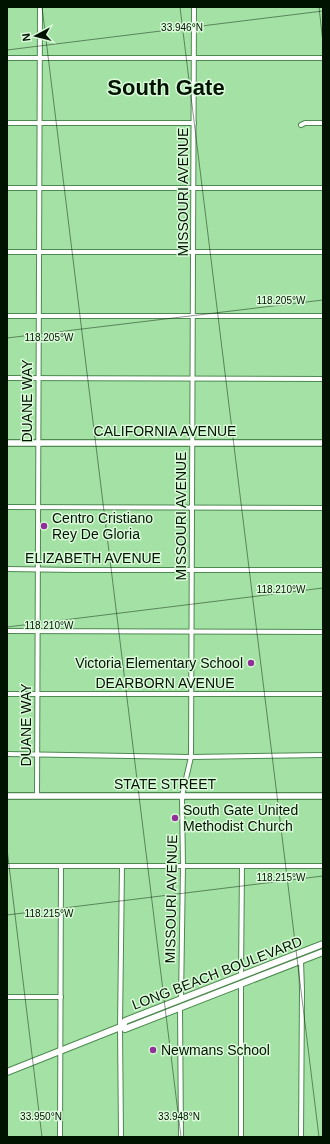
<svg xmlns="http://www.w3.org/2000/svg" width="330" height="1144" viewBox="0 0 330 1144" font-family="Helvetica,sans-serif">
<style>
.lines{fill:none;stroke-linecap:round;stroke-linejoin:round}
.street-casing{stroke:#4d8950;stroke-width:6}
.secondary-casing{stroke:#4d8950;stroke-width:8}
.primary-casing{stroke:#4d8950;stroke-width:8}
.street{stroke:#fff;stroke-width:4}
.secondary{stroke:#fff;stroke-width:5.5}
.primary{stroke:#fff;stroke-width:6}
.ticks{fill:none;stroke:#001301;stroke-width:1;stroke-opacity:0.45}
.poi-dot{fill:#913098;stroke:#dbfada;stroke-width:1.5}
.labels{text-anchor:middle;stroke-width:3;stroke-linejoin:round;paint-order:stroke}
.street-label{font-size:14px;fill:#001301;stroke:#dbfada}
.poi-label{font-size:14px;fill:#001301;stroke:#dbfada;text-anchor:start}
.town-label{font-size:22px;font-weight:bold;fill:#001301;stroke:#dbfada}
.ticks-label{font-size:10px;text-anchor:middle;fill:#001301;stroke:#dbfada;stroke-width:3;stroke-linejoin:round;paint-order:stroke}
</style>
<rect width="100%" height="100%" fill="#a3e2a4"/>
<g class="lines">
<defs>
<g id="street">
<path d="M7 58H323"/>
<path d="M7 123H194"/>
<path d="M301 125 305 123H323"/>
<path d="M7 188H323"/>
<path d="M7 252H323"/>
<path d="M7 316H323"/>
<path d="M7 378 323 379"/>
<path d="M7 507 323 508"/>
<path d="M7 569 76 570H323"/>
<path d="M7 631 323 632"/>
<path d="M7 694H323"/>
<path d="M7 754 191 757 323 755"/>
<path d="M37 796 40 7"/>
<path d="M7 866H323"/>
<path d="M301 961 302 990 301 1137"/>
<path d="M241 976 242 866"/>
<path d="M7 997H61"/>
<path d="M181 1000 183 866 182 796 191 757 194 7"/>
<path d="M180 1007 181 1137"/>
<path d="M60 1137 61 866"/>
<path d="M121 1137 120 1027 122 866"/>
<path d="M241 1137V984"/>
</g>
<g id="secondary">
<path d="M7 443H323"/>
<path d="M7 796H323"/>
</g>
<g id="primary">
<path d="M123 1026 125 1029 323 952"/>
<path d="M7 1072 123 1026 125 1021 323 944"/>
</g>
</defs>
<use href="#street" class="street-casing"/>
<use href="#secondary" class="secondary-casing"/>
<use href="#primary" class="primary-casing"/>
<use href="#street" class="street"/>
<use href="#secondary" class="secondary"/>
<use href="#primary" class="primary"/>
</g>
<path class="ticks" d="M42 7 181 1137M180 7 319 1137M319 7 323 43M7 50 323 11M7 338 323 300M7 627 323 588M7 849 42 1137M7 915 323 876"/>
<g class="poi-dot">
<circle cx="44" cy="526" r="4"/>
<circle cx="251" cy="663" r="4"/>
<circle cx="175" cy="818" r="4"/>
<circle cx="153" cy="1050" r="4"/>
</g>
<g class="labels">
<g class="street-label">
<text transform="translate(183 192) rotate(-90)" y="5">MISSOURI AVENUE</text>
<text transform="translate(27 401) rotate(-90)" y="5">DUANE WAY</text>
<text x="165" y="436">CALIFORNIA AVENUE</text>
<text transform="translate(181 516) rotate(-90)" y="5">MISSOURI AVENUE</text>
<text x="93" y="563">ELIZABETH AVENUE</text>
<text x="165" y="688">DEARBORN AVENUE</text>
<text transform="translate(26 725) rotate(-90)" y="5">DUANE WAY</text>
<text x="165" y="789">STATE STREET</text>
<text transform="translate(171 899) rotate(-89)" y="5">MISSOURI AVENUE</text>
<text transform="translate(217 973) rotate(-21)" y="5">LONG BEACH BOULEVARD</text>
</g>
<g class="poi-label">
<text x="52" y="523">Centro Cristiano<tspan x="52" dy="16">Rey De Gloria</tspan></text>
<text x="243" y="668" text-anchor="end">Victoria Elementary School</text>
<text x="183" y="815">South Gate United<tspan x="183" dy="16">Methodist Church</tspan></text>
<text x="161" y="1055">Newmans School</text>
</g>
<g class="town-label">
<text x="166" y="95">South Gate</text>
</g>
</g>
<g class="ticks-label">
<text x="182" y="31">33.946°N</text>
<text x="281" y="304">118.205°W</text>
<text x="49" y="341">118.205°W</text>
<text x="281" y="593">118.210°W</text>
<text x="49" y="629">118.210°W</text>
<text x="281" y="881">118.215°W</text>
<text x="49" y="917">118.215°W</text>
<text x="41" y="1120">33.950°N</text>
<text x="179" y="1120">33.948°N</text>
</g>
<rect width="330" height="1144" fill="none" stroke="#001301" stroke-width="16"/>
<g transform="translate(36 36) rotate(263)" stroke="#dbfada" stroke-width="3" paint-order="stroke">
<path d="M0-3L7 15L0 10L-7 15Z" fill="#001301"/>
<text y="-6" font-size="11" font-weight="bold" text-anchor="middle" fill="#001301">N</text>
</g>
</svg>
